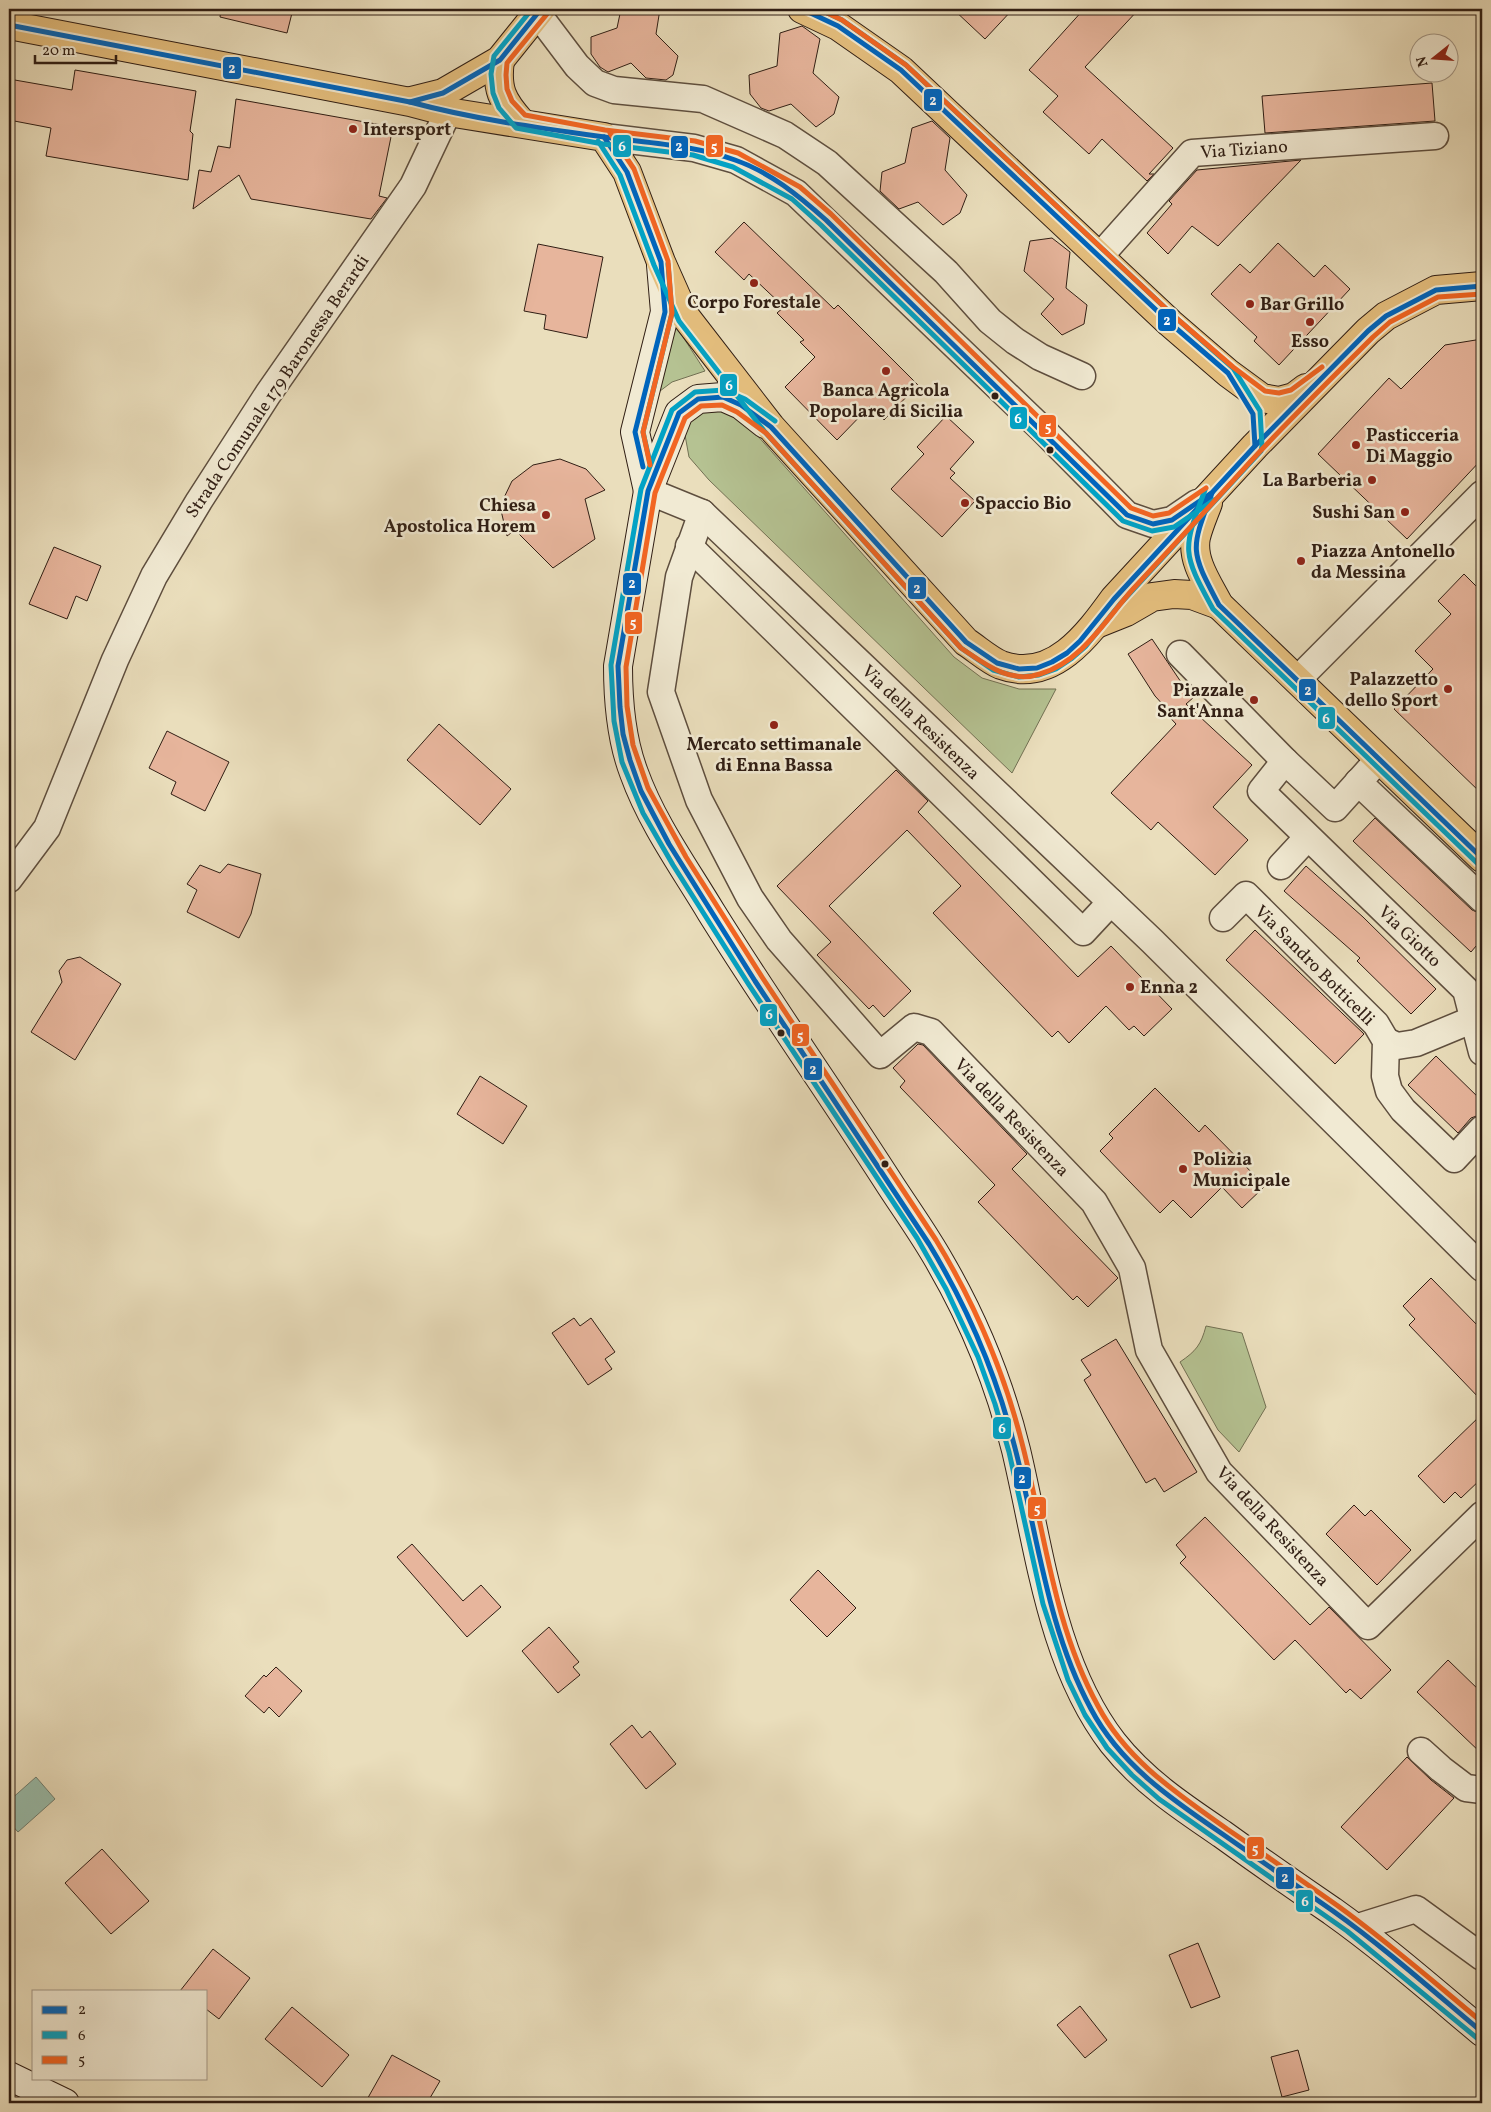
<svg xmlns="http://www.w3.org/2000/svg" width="1491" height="2112" viewBox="0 0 1491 2112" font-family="Vollkorn,serif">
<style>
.green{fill:#b5c292;stroke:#727053}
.water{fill:#99bdab;stroke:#6f7d6f}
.building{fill:#e7b59c;stroke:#301e14}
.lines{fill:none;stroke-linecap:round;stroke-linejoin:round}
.street-casing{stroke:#5e4e3e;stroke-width:29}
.secondary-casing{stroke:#301e14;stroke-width:30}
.primary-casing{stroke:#301e14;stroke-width:30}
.street{stroke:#f1ead3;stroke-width:26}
.secondary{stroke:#f1ead3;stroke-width:28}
.primary{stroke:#e5bf7e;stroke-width:28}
.bus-1-casing{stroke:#f1ead3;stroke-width:9}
.bus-2-casing{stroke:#f1ead3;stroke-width:9}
.bus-3-casing{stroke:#f1ead3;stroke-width:9}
.bus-1{stroke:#0065bd;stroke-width:5}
.bus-2{stroke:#02a2c5;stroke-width:5}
.bus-3{stroke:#f26522;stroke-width:5}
.poi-dot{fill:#8f2418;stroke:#f1ead3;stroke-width:2}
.bus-dot{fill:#301e14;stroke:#f1ead3;stroke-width:2}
.labels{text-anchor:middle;stroke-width:5;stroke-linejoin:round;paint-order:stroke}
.poi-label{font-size:18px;font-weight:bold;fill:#301e14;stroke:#f1ead3;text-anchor:start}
.street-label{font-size:18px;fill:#301e14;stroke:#f1ead3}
.line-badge{stroke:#f1ead3;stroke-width:2}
.badge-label{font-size:14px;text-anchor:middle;font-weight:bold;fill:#fff}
</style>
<rect width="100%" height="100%" fill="#eadebc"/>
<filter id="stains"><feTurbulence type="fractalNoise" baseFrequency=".004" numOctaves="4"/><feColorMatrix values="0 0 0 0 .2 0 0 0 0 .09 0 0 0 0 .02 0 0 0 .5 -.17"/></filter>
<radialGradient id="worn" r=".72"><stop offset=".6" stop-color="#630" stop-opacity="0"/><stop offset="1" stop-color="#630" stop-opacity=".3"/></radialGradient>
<g class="green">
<path d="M674 323 705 371 672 382 656 394Z"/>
<path d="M710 410 726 412 748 425 954 657 982 678 1019 689H1056L1012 773 709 480 689 457 685 435 693 416Z"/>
<path d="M1206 1326 1242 1333 1266 1407 1239 1452 1218 1430 1180 1362C1196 1351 1201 1345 1206 1326Z"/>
</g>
<path class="water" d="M36 1777 55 1799 18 1832 9 1822V1801Z"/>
<g class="building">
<path d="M221 9H293L287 33 220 17Z"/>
<path d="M621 9H660L656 34 678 56 673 75 666 80 646 78 631 63 608 72 600 67 591 54V37L617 28Z"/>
<path d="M953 9H1013L985 39Z"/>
<path d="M1084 9H1139L1085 67 1173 148 1149 174H1154L1147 181 1102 139 1089 154 1043 112 1058 96 1029 70Z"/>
<path d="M802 26 820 39 813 73 839 97 834 114 816 127 791 104 769 111 761 108 750 94 749 75 777 66 780 33Z"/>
<path d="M75 70 196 91 190 131 193 134 188 180 46 156 51 128 9 120V79L72 90Z"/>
<path d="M1432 83 1435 121 1265 133 1262 96Z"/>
<path d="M236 99 393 127 379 196 387 198 371 219 251 199 239 175 193 209 199 170 211 172 218 146 230 148Z"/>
<path d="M932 121 950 138 945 170 967 195 960 213 943 225 918 202 899 209 880 191 882 172 905 163 912 128Z"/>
<path d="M1301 160 1218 246 1192 226 1168 254 1147 233 1172 204 1169 201 1197 170Z"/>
<path d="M744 222 834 309 838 305 918 385 884 420 870 406 837 440 785 387 815 357 800 342 804 340 777 313 784 307 749 274 744 280 715 252Z"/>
<path d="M1052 238 1070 252 1066 288 1087 305 1084 324 1062 335 1041 314 1054 299 1024 271 1030 241Z"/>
<path d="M1278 243 1314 277 1325 265 1350 289 1279 365 1254 341 1257 337 1211 294 1240 264 1250 273Z"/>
<path d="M538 244 603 257 587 338 544 329 546 315 524 311Z"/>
<path d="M1482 339V459L1407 539 1318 454 1389 378 1401 389 1445 345Z"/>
<path d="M946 416 974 442 950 469 955 473 950 478 975 501 942 537 891 489 924 454 917 447Z"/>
<path d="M560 459 586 469 605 490 585 499 595 539 553 568 515 530 507 536 500 506 512 481 533 465Z"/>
<path d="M54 547 101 566 87 601 76 596 67 619 29 604Z"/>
<path d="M1464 574 1482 592V794L1394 709 1433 669 1415 651 1451 614 1438 601Z"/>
<path d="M1152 639 1183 685 1194 697 1186 704 1252 765 1213 807 1248 840 1215 875 1158 822 1151 830 1111 793 1176 724 1163 710 1166 708 1155 696 1128 654Z"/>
<path d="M439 724 511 789 480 825 407 760Z"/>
<path d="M167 731 229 762 205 811 171 794 176 782 149 768Z"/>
<path d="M896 770 928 801 918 812 1078 977 1111 946 1172 1009 1144 1036 1134 1026 1129 1030 1106 1006 1069 1043 1058 1031 1052 1037 933 913 961 886 907 830 829 906 911 991 884 1017 873 1005 869 1009 817 955 831 942 777 886Z"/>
<path d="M1375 818 1472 910 1482 914V939L1471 952 1353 841Z"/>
<path d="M228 864 261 874 251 914 239 938 187 912 197 890 187 884 200 865 220 873Z"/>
<path d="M1306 866 1363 917 1436 989 1411 1014 1357 961 1360 958 1284 891Z"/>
<path d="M1255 930 1364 1034 1335 1064 1226 960Z"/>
<path d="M80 957 121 984 75 1060 31 1032 62 982 59 971 67 960Z"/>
<path d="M918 1044 923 1045 1027 1154 1012 1169 1118 1278 1088 1307 1077 1296 1073 1300 978 1202 995 1185 900 1087 905 1081 893 1068Z"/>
<path d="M1436 1056 1482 1101V1114L1471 1118 1458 1133 1408 1085Z"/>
<path d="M480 1076 527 1106 503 1144 457 1114Z"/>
<path d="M1155 1088 1199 1132 1205 1125 1265 1186 1242 1208 1222 1187 1191 1218 1173 1200 1160 1213 1100 1151 1113 1138 1109 1134Z"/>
<path d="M1431 1278 1482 1330V1401L1409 1325 1415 1319 1403 1306Z"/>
<path d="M574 1318 580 1326 591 1318 615 1352 605 1359 612 1369 588 1385 552 1333Z"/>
<path d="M1116 1339 1197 1472 1164 1492 1155 1478 1146 1483 1084 1380 1091 1375 1081 1360Z"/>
<path d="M1482 1414V1478L1461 1498 1455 1492 1444 1503 1418 1476Z"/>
<path d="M1354 1505 1365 1516 1371 1510 1411 1550 1377 1585 1326 1534Z"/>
<path d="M1205 1517 1310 1625 1329 1607 1391 1670 1361 1699 1350 1689 1346 1693 1295 1640 1274 1660 1180 1563 1186 1557 1176 1545Z"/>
<path d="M412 1544 463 1601 481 1585 501 1607 467 1637 397 1557Z"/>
<path d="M818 1570 856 1608 827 1637 790 1600Z"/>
<path d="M549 1627 579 1662 573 1667 580 1675 558 1693 522 1651Z"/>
<path d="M1448 1660 1482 1693V1754L1417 1692Z"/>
<path d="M276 1667 302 1691 279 1717 269 1707 264 1713 245 1696 264 1675 266 1677Z"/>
<path d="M632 1725 642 1738 650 1731 676 1764 646 1789 610 1744Z"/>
<path d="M1407 1757 1431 1780 1454 1798 1387 1870 1341 1827Z"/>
<path d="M102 1849 149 1901 111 1934 65 1883Z"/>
<path d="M1198 1943 1220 1997 1191 2008 1169 1955Z"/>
<path d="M213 1949 250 1978 219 2019 206 2009V1991H180Z"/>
<path d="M1080 2006 1107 2040 1085 2058 1057 2025Z"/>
<path d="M292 2007 349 2055 322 2087 265 2039Z"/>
<path d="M1298 2050 1309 2090 1282 2097 1271 2057Z"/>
<path d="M392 2055 440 2081 427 2103H365Z"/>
</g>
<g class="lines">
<defs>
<g id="street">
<path d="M537 13 577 66 595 83 614 90 703 99 785 135 827 163 946 272 990 321 1015 341 1040 357 1082 376"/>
<path d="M604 137 694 148 736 160 796 193 1043 430 1127 515 1153 524 1172 520 1197 503"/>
<path d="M1100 256 1192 153 1435 136"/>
<path d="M648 491 702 513 1152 941 1482 1268"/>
<path d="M702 513 679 577 661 692 699 800 750 898 779 940 880 1055 914 1027 931 1032 1094 1202 1132 1268 1149 1350 1219 1472 1368 1626 1482 1515"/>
<path d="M689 546 1083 932 1111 902"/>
<path d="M1180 654 1285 761"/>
<path d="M1297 680 1482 494"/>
<path d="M1379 759 1335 808 1285 761 1261 791 1466 990 1482 1052"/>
<path d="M1358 782 1482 899"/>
<path d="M1281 866 1307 838"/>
<path d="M9 879 47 828 115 660 154 576 199 501 268 394 413 186 448 112"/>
<path d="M1223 918 1246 895 1376 1024 1386 1041 1385 1076 1389 1091 1403 1110 1454 1159 1482 1129"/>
<path d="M1386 1041 1397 1046 1416 1043 1474 1019"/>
<path d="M1421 1751 1441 1769 1466 1788 1482 1790"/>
<path d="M1355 1928 1416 1909 1482 1957"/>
</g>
<g id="secondary">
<path d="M765 424 741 405 723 397 698 399 679 413 648 491 618 666C618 702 621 739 634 773 652 823 684 867 711 912 769 1005 832 1094 891 1186 908 1212 926 1237 941 1264 974 1321 1000 1385 1016 1450 1039 1546 1051 1663 1113 1743 1143 1781 1182 1807 1222 1834 1258 1860 1295 1886 1332 1911 1384 1948 1433 1991 1482 2032"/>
<path d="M648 491 635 432 665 312 661 265"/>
<path d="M9 2076 65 2103"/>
</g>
<g id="primary">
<path d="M802 9 838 26 901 70 1170 323 1228 373 1262 398 1279 401 1294 397 1306 388"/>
<path d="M9 25 410 102 448 112 604 137 627 172 661 262 685 316 771 427 966 642C977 649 989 660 1001 665 1052 684 1088 635 1114 599L1255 446 1368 331 1386 316 1436 290 1482 286"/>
<path d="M500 60C496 89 502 101 521 122"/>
<path d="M411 101 443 93 500 60 541 9"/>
<path d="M1208 503C1204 514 1199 525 1196 537 1191 561 1209 585 1219 605L1482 858"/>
<path d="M1096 624 1126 612 1152 597 1174 594 1192 595 1219 605"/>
</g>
</defs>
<use href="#street" class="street-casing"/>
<use href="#secondary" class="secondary-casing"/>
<use href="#primary" class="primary-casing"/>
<use href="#street" class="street"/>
<use href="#secondary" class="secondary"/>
<use href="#primary" class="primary"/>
<defs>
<g id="bus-1">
<path d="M802 9 838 26 901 70 1170 323 1228 373 1253 414 1255 446"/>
<path d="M9 25 410 102C473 119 539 128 604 137 648 143 693 145 735 160 770 172 799 196 826 220L1127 515 1153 524 1172 520 1210 494"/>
<path d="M410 102 443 93 500 60 541 9"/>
<path d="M604 137 627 172 661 262 665 312 635 432 643 467"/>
<path d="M1482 286 1436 290 1386 316 1368 331 1255 446 1114 599 1080 641 1067 653 1052 662 1037 668 1019 669 997 663 966 642 771 427 741 405 723 397 698 399 679 413 648 491 618 666 620 707 623 734 630 760 641 791 669 844 755 981 929 1244C968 1308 997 1376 1015 1448 1038 1536 1047 1628 1091 1709 1120 1764 1171 1799 1221 1833 1258 1859 1296 1885 1333 1911 1385 1948 1433 1991 1482 2032"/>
<path d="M1212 493C1190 551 1190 550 1219 605L1482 858"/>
</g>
<g id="bus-2">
<path d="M532 9 494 56 491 74 493 93 499 108 516 128 603 144 693 155 733 167 792 199 821 225 1123 521 1152 531 1174 527 1214 500"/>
<path d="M598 141 620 175 654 265 679 321 765 432 961 648 993 670 1019 677 1039 675 1056 669 1071 659 1086 646 1120 604 1261 451 1262 446 1260 411 1233 368 1175 317 906 65 842 20 819 9"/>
<path d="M775 421 745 399 724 390 695 392 672 410 641 489 611 665 614 721 622 762 643 813 673 865 749 985 917 1238 946 1289 978 1357 995 1404 1009 1452 1043 1604 1068 1680 1085 1715 1107 1748 1132 1775 1159 1799 1347 1931 1477 2038"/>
<path d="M650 463 643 432 672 313 668 264"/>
<path d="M1205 490C1182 551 1182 552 1213 609L1477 863"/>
</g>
<g id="bus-3">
<path d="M819 9 842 20 906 65 1175 317 1233 367 1265 391 1279 393 1291 390 1322 367"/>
<path d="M547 14 507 63 506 75 507 89 512 101 525 115 605 130 695 141 738 153 800 187 831 214 1131 508 1153 516 1169 513 1206 488"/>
<path d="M610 133 634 169 668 261 672 313 643 432 650 465"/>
<path d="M1482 294 1438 297 1390 322 1373 337C1332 378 1291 418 1251 461 1212 504 1173 546 1133 589 1105 620 1083 661 1040 674 1009 684 985 664 961 648L766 433 737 412 722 405 701 406 685 418 655 493 626 667 627 706 633 745 648 788 686 857 762 977 936 1240C975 1304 1005 1374 1023 1447 1045 1534 1054 1626 1098 1706 1127 1761 1178 1794 1227 1829 1264 1854 1301 1880 1338 1906 1388 1942 1435 1983 1482 2022"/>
</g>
</defs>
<use href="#bus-1" class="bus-1-casing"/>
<use href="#bus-2" class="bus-2-casing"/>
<use href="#bus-3" class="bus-3-casing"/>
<use href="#bus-1" class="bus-1"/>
<use href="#bus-2" class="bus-2"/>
<use href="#bus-3" class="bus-3"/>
</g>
<g class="poi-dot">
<circle cx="353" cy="129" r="5"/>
<circle cx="754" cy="283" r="5"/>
<circle cx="1250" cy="304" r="5"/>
<circle cx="1310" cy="322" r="5"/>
<circle cx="886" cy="371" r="5"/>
<circle cx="1356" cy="445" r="5"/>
<circle cx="1372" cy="480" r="5"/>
<circle cx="965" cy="503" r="5"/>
<circle cx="1405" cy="512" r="5"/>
<circle cx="546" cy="515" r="5"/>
<circle cx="1301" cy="561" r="5"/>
<circle cx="1448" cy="689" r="5"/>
<circle cx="1254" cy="700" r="5"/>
<circle cx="774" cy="725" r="5"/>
<circle cx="1130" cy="987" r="5"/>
<circle cx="1183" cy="1169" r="5"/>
</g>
<g class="bus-dot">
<circle cx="995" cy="396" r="4.5"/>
<circle cx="1050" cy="450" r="4.5"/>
<circle cx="781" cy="1033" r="4.5"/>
<circle cx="885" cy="1164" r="4.5"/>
</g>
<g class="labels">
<g class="poi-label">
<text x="363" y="135">Intersport</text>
<text x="754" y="308" text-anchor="middle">Corpo Forestale</text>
<text x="1260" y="310">Bar Grillo</text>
<text x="1310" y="347" text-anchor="middle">Esso</text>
<text x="886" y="396" text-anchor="middle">Banca Agricola<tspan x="886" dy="21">Popolare di Sicilia</tspan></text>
<text x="1366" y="441">Pasticceria<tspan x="1366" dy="21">Di Maggio</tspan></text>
<text x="1362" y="486" text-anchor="end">La Barberia</text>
<text x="975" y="509">Spaccio Bio</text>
<text x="536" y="511" text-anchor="end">Chiesa<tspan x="536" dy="21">Apostolica Horem</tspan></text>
<text x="1395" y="518" text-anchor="end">Sushi San</text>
<text x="1311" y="557">Piazza Antonello<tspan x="1311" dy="21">da Messina</tspan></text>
<text x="1438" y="685" text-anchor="end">Palazzetto<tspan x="1438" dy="21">dello Sport</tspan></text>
<text x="1244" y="696" text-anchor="end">Piazzale<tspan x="1244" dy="21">Sant'Anna</tspan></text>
<text x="774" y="750" text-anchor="middle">Mercato settimanale<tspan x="774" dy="21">di Enna Bassa</tspan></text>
<text x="1140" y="993">Enna 2</text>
<text x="1193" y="1165">Polizia<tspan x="1193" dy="21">Municipale</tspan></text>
</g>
<g class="street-label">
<text transform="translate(1244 149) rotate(-4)" y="6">Via Tiziano</text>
<text transform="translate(277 386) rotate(-56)" y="6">Strada Comunale 179 Baronessa Berardi</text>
<text transform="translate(921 722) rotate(44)" y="6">Via della Resistenza</text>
<text transform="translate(1410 936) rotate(44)" y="6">Via Giotto</text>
<text transform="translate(1315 965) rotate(45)" y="6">Via Sandro Botticelli</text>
<text transform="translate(1012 1117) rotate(46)" y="6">Via della Resistenza</text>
<text transform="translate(1273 1526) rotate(47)" y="6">Via della Resistenza</text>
</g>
</g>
<g class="line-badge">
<rect x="222" y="56" width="20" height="24" rx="5" fill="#0065bd"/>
<rect x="923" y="88" width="20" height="24" rx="5" fill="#0065bd"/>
<rect x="612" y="134" width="20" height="24" rx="5" fill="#02a2c5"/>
<rect x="705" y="134" width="19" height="24" rx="5" fill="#f26522"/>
<rect x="670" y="135" width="19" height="24" rx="5" fill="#0065bd"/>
<rect x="1157" y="308" width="20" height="24" rx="5" fill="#0065bd"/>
<rect x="719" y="373" width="19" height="24" rx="5" fill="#02a2c5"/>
<rect x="1009" y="406" width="19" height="24" rx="5" fill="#02a2c5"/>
<rect x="1038" y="414" width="19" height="24" rx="5" fill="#f26522"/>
<rect x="622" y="572" width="20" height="24" rx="5" fill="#0065bd"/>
<rect x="907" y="576" width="20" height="24" rx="5" fill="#0065bd"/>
<rect x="624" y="611" width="19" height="24" rx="5" fill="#f26522"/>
<rect x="1298" y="678" width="19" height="24" rx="5" fill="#0065bd"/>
<rect x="1317" y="706" width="19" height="24" rx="5" fill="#02a2c5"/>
<rect x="759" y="1003" width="19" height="24" rx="5" fill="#02a2c5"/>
<rect x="791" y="1023" width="19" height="24" rx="5" fill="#f26522"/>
<rect x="803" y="1057" width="20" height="24" rx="5" fill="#0065bd"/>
<rect x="992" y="1416" width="20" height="24" rx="5" fill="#02a2c5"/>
<rect x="1013" y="1466" width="19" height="24" rx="5" fill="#0065bd"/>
<rect x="1027" y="1496" width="20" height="24" rx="5" fill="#f26522"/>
<rect x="1246" y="1836" width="19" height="24" rx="5" fill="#f26522"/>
<rect x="1275" y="1866" width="20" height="24" rx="5" fill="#0065bd"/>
<rect x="1295" y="1889" width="19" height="24" rx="5" fill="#02a2c5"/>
</g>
<g class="badge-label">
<text x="232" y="73">2</text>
<text x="933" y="105">2</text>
<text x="622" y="151">6</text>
<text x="714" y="151">5</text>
<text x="679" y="151">2</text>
<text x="1167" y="325">2</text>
<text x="729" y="390">6</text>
<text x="1018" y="423">6</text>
<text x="1048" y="431">5</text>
<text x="632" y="588">2</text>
<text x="917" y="593">2</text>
<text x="633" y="627">5</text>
<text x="1308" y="695">2</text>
<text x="1326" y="723">6</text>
<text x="769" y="1019">6</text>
<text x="800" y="1040">5</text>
<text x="813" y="1074">2</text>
<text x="1002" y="1433">6</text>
<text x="1022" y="1483">2</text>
<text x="1037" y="1513">5</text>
<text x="1255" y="1853">5</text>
<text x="1285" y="1882">2</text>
<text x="1305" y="1906">6</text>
</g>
<rect width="1491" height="2112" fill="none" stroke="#eadebc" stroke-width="30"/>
<rect x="10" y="10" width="1471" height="2092" fill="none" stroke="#301e14" stroke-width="2.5"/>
<rect x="15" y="15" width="1461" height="2082" fill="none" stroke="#301e14"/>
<rect x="32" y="1990" width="175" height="90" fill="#f1ead3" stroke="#a49887"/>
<rect x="42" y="2006" width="25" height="8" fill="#0065bd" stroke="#a49887"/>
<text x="78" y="2014" font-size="15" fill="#301e14">2</text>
<rect x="42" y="2031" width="25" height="8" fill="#02a2c5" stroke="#a49887"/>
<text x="78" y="2040" font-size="15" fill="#301e14">6</text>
<rect x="42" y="2056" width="25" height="8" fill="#f26522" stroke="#a49887"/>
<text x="78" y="2064" font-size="15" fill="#301e14">5</text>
<g transform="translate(1434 58) rotate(253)"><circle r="24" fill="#f1ead3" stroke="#a49887"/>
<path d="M0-4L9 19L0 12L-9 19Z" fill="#8f2418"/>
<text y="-8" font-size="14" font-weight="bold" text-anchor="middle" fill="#301e14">N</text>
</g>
<path d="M35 55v8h81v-8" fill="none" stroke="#301e14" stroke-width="2.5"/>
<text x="42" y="55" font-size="15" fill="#301e14" stroke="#f1ead3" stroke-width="4" paint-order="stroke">20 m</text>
<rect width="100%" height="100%" filter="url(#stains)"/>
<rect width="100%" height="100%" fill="url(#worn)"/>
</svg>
